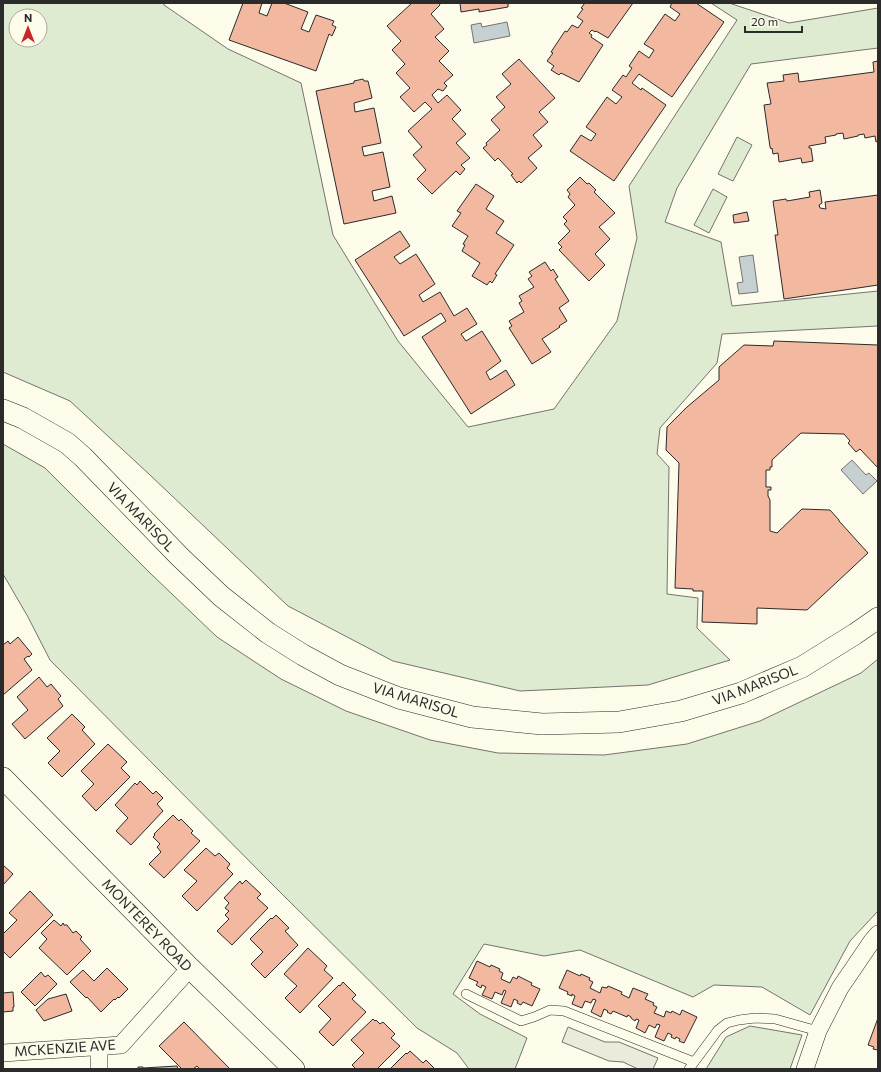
<svg xmlns="http://www.w3.org/2000/svg" width="881" height="1072" viewBox="0 0 881 1072" font-family="Commissioner,sans-serif">
<style>
.green{fill:#deebd1;stroke:#74746e;fill-rule:evenodd}
.parking{fill:#eceadb;stroke:#74746e}
.water{fill:#c7d0d0;stroke:#74746e}
.building{fill:#f2b8a0;stroke:#2b2b2b}
.lines{fill:none;stroke-linecap:round;stroke-linejoin:round}
.service-casing{stroke:#2b2b2b;stroke-width:10}
.minor-casing{stroke:#2b2b2b;stroke-width:18}
.tertiary-casing{stroke:#2b2b2b;stroke-width:22}
.service{stroke:#fdfbea;stroke-width:9}
.minor{stroke:#fdfbea;stroke-width:17}
.tertiary{stroke:#fdfbea;stroke-width:21}
.labels{text-anchor:middle;stroke-width:3;stroke-linejoin:round;paint-order:stroke}
.street-label{font-size:14px;fill:#2b2b2b;stroke:#fdfbea}
</style>
<rect width="100%" height="100%" fill="#fdfbea"/>
<g class="green">
<path d="M3 3H164V5L228 49 301 83 333 235 398 341 468 427 554 409 617 321 637 238 629 186 737 20 711 3H729L789 23 878 8V48L751 64 677 188 665 222 721 242 732 306 878 291V326L722 334 717 363 660 428 657 454 669 467 667 594 698 598 697 628 730 660 648 685 520 691 393 661 288 606 150 475 70 401 3 372ZM16 16H40V40H16Z"/>
<path d="M737 137 752 145 733 181 718 174Z"/>
<path d="M713 189 727 197 709 233 694 225Z"/>
<path d="M3 444 45 468 150 573 217 637 281 679 346 711 430 740 498 753 604 755 687 744 760 721 861 673 878 659V911L850 941 810 1015 762 987 714 985 693 997 580 950 544 956 484 944 453 994 480 1014 527 1038 515 1069H469L457 1053 417 1028 274 886 50 660 28 617 3 574Z"/>
<path d="M750 1026 802 1035 790 1069H706L726 1037Z"/>
</g>
<path class="parking" d="M568 1027 605 1042H619L658 1058 653 1069H638L623 1062 609 1061 562 1042Z"/>
<g class="water">
<path d="M507 22 510 36 474 43 471 25 481 23 482 27Z"/>
<path d="M753 255 758 292 739 294 737 283 743 282 739 257Z"/>
<path d="M852 460 866 475 869 473 877 481 863 494 841 470Z"/>
</g>
<g class="building">
<path d="M243 3H262L259 13 267 16 272 3H284L308 12 301 29 309 32 316 15 334 21 332 25 336 27 332 36 329 34 316 71 229 40Z"/>
<path d="M412 3H439L440 5 431 14 444 29 435 37 449 51 439 61 453 75 444 83 447 86 443 91 438 89 432 95 438 103 447 95 461 110 452 119 466 134 456 143 470 158 461 165 465 169 460 175 456 171 432 194 417 179 426 170 413 155 422 147 408 131 432 109 425 102 414 112 400 97 410 88 396 73 405 64 392 50 401 41 387 26Z"/>
<path d="M460 3H510L508 4V7L479 12V9L461 12Z"/>
<path d="M585 3H633L608 38 596 31 595 32 592 30 589 33 592 35 591 37 603 45 579 82 561 73 559 75 551 70 554 66 547 61 553 53 551 52 565 31 567 32 572 25 578 28 583 21 577 17 583 9 581 8Z"/>
<path d="M672 3H696L724 22 672 97 639 74 632 83 641 90 642 88 666 105 614 181 570 151 581 135 591 141 596 134 586 127 607 97 616 104 622 97 612 90 623 75 626 77 632 68 629 66 639 51 649 58 654 50 644 44 665 14 675 21 680 14 670 7Z"/>
<path d="M519 59 555 98 539 112 548 122 533 135 542 146 528 158 537 168 521 183 519 181 517 183 511 175 513 174 498 158 495 161 483 148 487 145 486 143 500 130 491 120 505 107 496 97 511 84 502 74Z"/>
<path d="M878 61V141L876 142 875 136 865 138 864 134 858 135V136L844 139 843 133 836 134V135L825 137 826 143 809 146V148H811L813 161 802 163 801 158 779 162 778 153 773 154 772 148 771 149 770 147 764 105 771 104 767 83 784 81 783 75 798 73 799 82 874 72 873 62Z"/>
<path d="M363 79 364 81H368L372 98 354 103 355 112 374 108 381 143 362 147 364 156 383 152 390 187 372 191 374 201 392 196 396 213 344 224 316 91 354 83V81Z"/>
<path d="M580 177 587 184 589 183 596 190 594 192 615 213 599 227 610 239 595 254 605 265 589 281 559 250 562 247 558 243 570 231 564 224 567 221 563 217 575 205 568 197 570 194 567 190Z"/>
<path d="M476 184 494 196 486 209 504 221 496 233 514 245 495 274 497 275 492 283 490 281 487 285 472 276 480 263 462 251 465 245 463 244 468 236 452 226 461 213 457 211Z"/>
<path d="M820 190 822 203 819 205 820 208 826 209 825 202 878 195V285L784 299 775 235H778L773 201 786 199 787 201 810 197 809 192Z"/>
<path d="M747 212 749 221 734 223 733 215Z"/>
<path d="M400 231 410 246 394 257 400 264 416 254 435 284 419 295 423 302 440 292 454 316 467 308 477 324 461 334 466 341 482 331 501 361 486 372 490 380 506 370 515 385 471 414 422 337 446 321 441 313 404 336 355 260Z"/>
<path d="M545 262 551 271 553 269 558 277 555 279 569 301 559 308 567 321 559 326 560 327 542 339 551 352 532 364 509 328 512 326 509 321 524 312 519 303 522 301 519 296 534 287 528 279 532 276 529 272Z"/>
<path d="M774 341 878 345V468L860 449 856 452 848 443 850 441 844 434 801 433 772 460V467H770V470H766V487H771V490H768V496L770 500V531L777 533 802 509 830 510 839 520V521L868 553 807 610 757 608V624L702 622 703 591H693V589L675 588 679 463 666 450 667 427 687 407 719 380V367L744 345 773 346Z"/>
<path d="M18 637 32 654 29 657 28 656 24 659 32 670 3 695V645L8 641 10 644Z"/>
<path d="M39 677 47 687 51 684 61 696 58 699 63 706 25 739 12 724 28 710 17 697Z"/>
<path d="M72 714 85 727 82 730 95 744 62 777 48 763 60 751 47 738Z"/>
<path d="M108 744 127 762 121 768 130 777 96 811 82 796 94 784 81 771Z"/>
<path d="M140 781 153 794 156 791 163 798 157 804 163 811 131 845 116 831 128 818 115 805 135 783 137 785Z"/>
<path d="M173 815 179 821 181 819 193 831 191 833 200 841 164 878 149 864 161 852 157 847 160 844 153 837 155 835 154 834Z"/>
<path d="M206 848 215 856 219 853 230 864 227 868 233 874 197 911 182 896 197 881 184 870Z"/>
<path d="M3 865 13 874 3 885Z"/>
<path d="M246 880 261 894 257 898 268 908 232 945 217 931 229 919 225 915 229 911 225 908 229 903 224 898 240 881 242 884Z"/>
<path d="M30 891 53 915 10 958 3 951V934L17 920 9 913Z"/>
<path d="M276 915 289 928 285 931 298 945 265 978 251 964 263 952 250 939 271 918 272 919Z"/>
<path d="M54 920 61 926 63 923 64 925H67L73 933 76 931 82 937 80 939 91 951 67 975 39 948 47 939 41 933Z"/>
<path d="M308 948 327 966 324 970 333 978 300 1013 285 998 297 986 284 974Z"/>
<path d="M477 961 490 967 491 965 500 969 499 971 503 973 501 979 510 983 513 977 517 979 518 976 532 983 531 985 540 989 532 1006 523 1002 521 1005 517 1003 518 1001 514 999 511 1007 501 1003 506 991 504 990 502 995 495 992 492 999 482 995 486 987 482 985 481 988 476 985 478 982 469 978Z"/>
<path d="M107 968 128 989 119 998 118 997 115 1000 114 999 101 1012 87 997 86 998 70 982 83 970 94 981Z"/>
<path d="M567 970 580 976 581 974 590 978 589 980 593 982 590 988 600 993 602 987 607 988 608 986 622 992 621 994 629 998 633 988 648 994 645 999 654 1003 653 1005 657 1007 654 1013 664 1017 666 1011 671 1013 672 1011 680 1015 682 1010 697 1017 684 1043 679 1041 680 1039 676 1037 675 1039 671 1037 672 1035 668 1033 664 1041 655 1037 660 1025 657 1024 655 1028 649 1025 645 1033 636 1028 639 1020 636 1019 635 1021 631 1018V1017L628 1015 627 1017 613 1011 611 1014 607 1012 608 1011 604 1009 601 1017 591 1012 596 1000 593 999 591 1003 585 1001 582 1008 572 1004 575 996 572 994V996L567 994 568 992 559 988Z"/>
<path d="M41 972 45 977 48 975 57 984 35 1006 21 992Z"/>
<path d="M343 982 356 995 352 999 366 1012 333 1046 319 1032 331 1019 318 1006 339 985 340 986Z"/>
<path d="M13 992 14 1007H13V1011L3 1012V993Z"/>
<path d="M66 994 72 1011 44 1021 36 1010 48 999Z"/>
<path d="M878 1018V1050L873 1049 874 1047 868 1045Z"/>
<path d="M373 1019 375 1021 376 1020 380 1024 383 1022 395 1034 391 1038 400 1046 377 1069H356L352 1065 364 1053 351 1040Z"/>
<path d="M184 1022 230 1069H200L197 1066 193 1069H182L159 1046Z"/>
<path d="M410 1051 423 1063 426 1060 435 1069H390L406 1053 407 1054Z"/>
<path d="M177 1066 178 1069H138V1067H143V1068Z"/>
</g>
<g class="lines">
<defs>
<g id="service">
<path d="M466 994 521 1021 534 1017 550 1010 564 1011 694 1062"/>
<path d="M689 1069 718 1030 727 1023 739 1020 755 1018 775 1019 818 1031"/>
</g>
<g id="minor">
<path d="M99 1047V1069"/>
<path d="M3 1053 121 1045 190 968"/>
<path d="M805 1069 818 1031 840 988 872 941 878 934"/>
</g>
<g id="tertiary">
<path d="M3 410 23 418 67 443 83 457 180 557 221 596 268 633 303 655 340 675 399 698 472 717 542 724 619 722 681 711 741 693 802 667 855 634 878 618"/>
<path d="M3 778 190 968 294 1069"/>
</g>
</defs>
<use href="#service" class="service-casing"/>
<use href="#minor" class="minor-casing"/>
<use href="#tertiary" class="tertiary-casing"/>
<use href="#service" class="service"/>
<use href="#minor" class="minor"/>
<use href="#tertiary" class="tertiary"/>
</g>
<g class="labels">
<g class="street-label">
<text transform="translate(141 517) rotate(46)" y="5">VIA MARISOL</text>
<text transform="translate(755 685) rotate(-21)" y="5">VIA MARISOL</text>
<text transform="translate(416 700) rotate(17)" y="5">VIA MARISOL</text>
<text transform="translate(147 925) rotate(46)" y="5">MONTEREY ROAD</text>
<text transform="translate(65 1048) rotate(-4)" y="5">MCKENZIE AVE</text>
</g>
</g>
<rect width="881" height="1072" fill="none" stroke="#2b2b2b" stroke-width="8"/>
<g transform="translate(28 28)"><circle r="19" fill="#fdfbea" stroke="#a9a89e"/>
<path d="M0-3L7 15L0 10L-7 15Z" fill="#c62828"/>
<text y="-6" font-size="11" font-weight="bold" text-anchor="middle" fill="#2b2b2b">N</text>
</g>
<path d="M745 26v6h57v-6" fill="none" stroke="#2b2b2b" stroke-width="2"/>
<text x="751" y="26" font-size="12" fill="#2b2b2b" stroke="#fdfbea" stroke-width="3" paint-order="stroke">20 m</text>
</svg>
